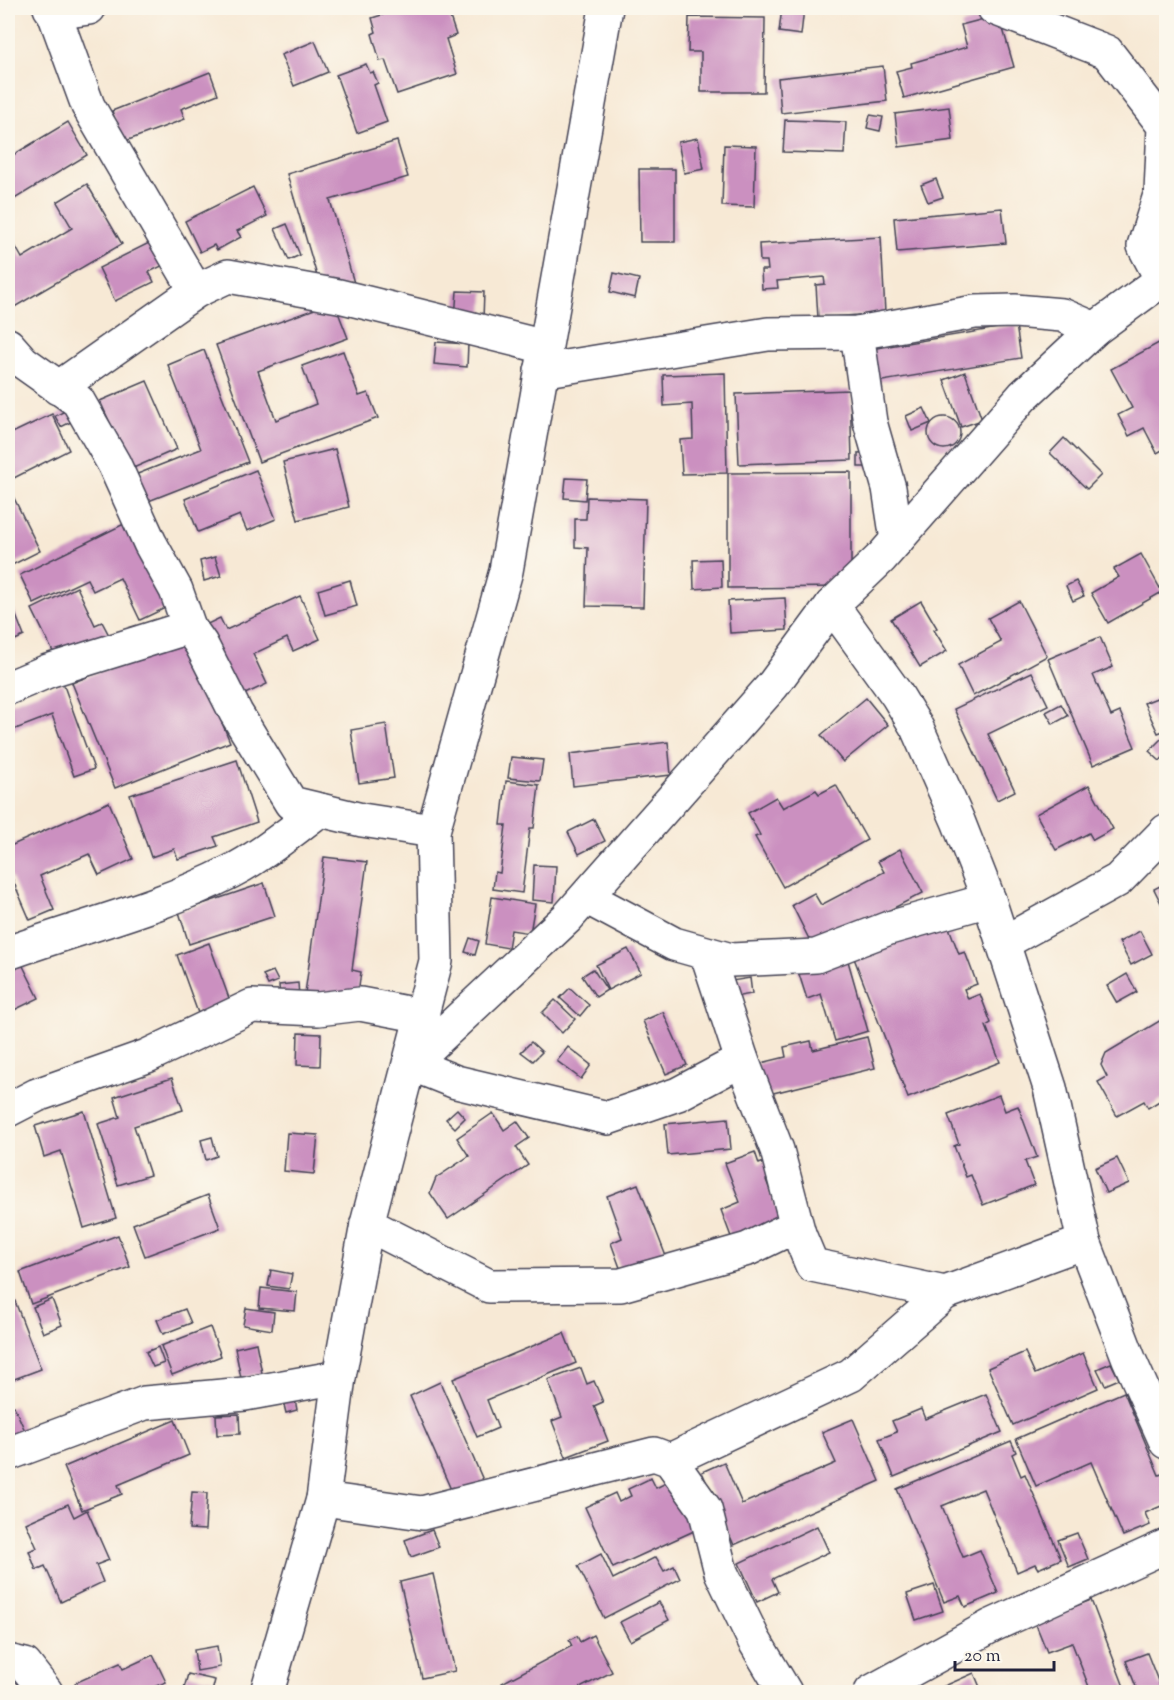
<svg xmlns="http://www.w3.org/2000/svg" width="1174" height="1700" viewBox="0 0 1174 1700" font-family="'Sorts Mill Goudy',serif">
<style>
.building{fill:#cb90c0}
.lines{fill:none;stroke-linecap:round;stroke-linejoin:round}
.street-casing{stroke:#424052;stroke-width:36}
.street{stroke:#fff;stroke-width:33}
</style>
<rect width="100%" height="100%" fill="#fbf7ec"/>
<filter id="ink" filterUnits="userSpaceOnUse"><feTurbulence type="fractalNoise" baseFrequency=".0167" numOctaves="2"/><feDisplacementMap in="SourceGraphic" scale="12" xChannelSelector="R" yChannelSelector="G"/><feConvolveMatrix kernelMatrix="1 2 1 2 8 2 1 2 1" color-interpolation-filters="sRGB"/></filter>
<filter id="wash" filterUnits="userSpaceOnUse"><feTurbulence type="fractalNoise" baseFrequency=".008" numOctaves="4" result="noise"/><feDisplacementMap in="SourceGraphic" scale="24" xChannelSelector="R" yChannelSelector="G"/><feGaussianBlur stdDeviation="1.35" result="paint"/><feColorMatrix in="noise" values="0 0 0 0 0 0 0 0 0 0 0 0 0 0 0 0 0 1.4 0 .05"/><feComposite in="paint" operator="in"/></filter>
<g filter="url(#wash)">
<rect width="100%" height="100%" fill="#f7e9d5"/>
<g id="blocks">
<g class="building">
<path d="M404 8H421L422 11 447 8 456 35 446 39 457 74 397 94 385 60 380 61 372 34 376 32 372 18Z"/>
<path d="M782 8H804L801 35 779 32Z"/>
<path d="M999 15 1014 67 904 98 896 71 912 67 911 63 967 47 961 25Z"/>
<path d="M689 17 765 18 764 92H701V52H688Z"/>
<path d="M315 41 328 72 294 86 281 55Z"/>
<path d="M366 64 370 73 373 72 378 83 374 85 387 122 357 133 336 75Z"/>
<path d="M883 66 887 101 781 113 778 78Z"/>
<path d="M210 72 218 94 181 109 185 119 123 142 112 111Z"/>
<path d="M949 107 953 140 899 147 895 114Z"/>
<path d="M870 115 883 117 880 131 867 128Z"/>
<path d="M785 120 846 122 844 154 783 152Z"/>
<path d="M68 122 87 155 8 203V158Z"/>
<path d="M698 138 704 169 684 173 678 142Z"/>
<path d="M397 141 408 177 330 200 354 283 322 293 287 174Z"/>
<path d="M724 145 756 146 754 207 722 206Z"/>
<path d="M639 169H675V242H640Z"/>
<path d="M936 179 943 197 928 202 921 185Z"/>
<path d="M87 184 122 244 11 309 8 304V233L22 258 72 228 57 202Z"/>
<path d="M253 187 267 216 237 231 241 237 217 250 214 245 200 252 185 221Z"/>
<path d="M1002 208 1006 243 897 252 894 218Z"/>
<path d="M287 224 300 255 289 260 275 229Z"/>
<path d="M881 237 885 313 818 318 816 285 825 284 824 277 777 281 778 288 762 289 761 270H768L767 261H760L759 244Z"/>
<path d="M157 239 168 263 149 272 154 282 115 301 99 268Z"/>
<path d="M614 273 639 279 635 298 610 292Z"/>
<path d="M457 291 484 292 483 319 455 318Z"/>
<path d="M334 302 348 338 258 371 276 420 316 404 302 366 343 351 359 396 368 393 378 418 259 462 216 345Z"/>
<path d="M1016 325 1021 358 877 382 871 349Z"/>
<path d="M1166 339V448L1157 453 1144 428 1129 436 1118 415 1132 408 1111 369Z"/>
<path d="M436 342 468 344 467 367 434 364Z"/>
<path d="M204 350 248 462 146 502 135 475 201 449 168 365Z"/>
<path d="M965 372 982 420 961 427 944 380Z"/>
<path d="M725 373 727 473 682 474 680 440 693 439 692 404 664 406 663 375Z"/>
<path d="M147 381 177 449 131 469 100 401Z"/>
<path d="M850 390 852 460 739 464 736 394Z"/>
<path d="M75 406 81 417 61 427 55 416Z"/>
<path d="M924 408 931 423 912 431 906 416Z"/>
<path d="M52 414 69 450 8 481V435Z"/>
<circle cx="944" cy="433" r="16"/>
<path d="M1064 438 1101 475 1087 489 1050 453Z"/>
<path d="M335 449 349 507 298 520 283 462Z"/>
<path d="M870 452 871 467H858V453Z"/>
<path d="M256 470 276 519 247 531 240 515 198 532 185 499Z"/>
<path d="M851 472V587L728 588V473Z"/>
<path d="M566 478 587 479 585 500 564 498Z"/>
<path d="M8 486 40 551 8 567Z"/>
<path d="M587 497 646 499 643 607 586 606 588 548 575 547V519H586Z"/>
<path d="M128 522 178 602 140 620 120 578 93 591 87 579 34 604 20 575Z"/>
<path d="M1141 554 1162 592 1108 623 1091 593 1119 577 1114 569Z"/>
<path d="M215 557 221 576 204 581 200 561Z"/>
<path d="M721 559 722 587 694 589 693 560Z"/>
<path d="M350 580 357 606 325 615 318 590Z"/>
<path d="M1076 581 1084 596 1073 601 1066 586Z"/>
<path d="M77 587 95 625 102 622 111 639 59 664 32 609Z"/>
<path d="M8 595 24 636 8 643Z"/>
<path d="M300 596 320 639 293 651 287 638 253 654 267 684 234 699 201 627 220 618 226 630Z"/>
<path d="M785 598 787 630 730 633 728 601Z"/>
<path d="M921 601 937 628 934 630 947 651 920 667 891 619Z"/>
<path d="M1019 601 1047 656 973 696 958 665 1001 642 988 618Z"/>
<path d="M186 636 230 742 115 788 72 683Z"/>
<path d="M1100 637 1113 667 1093 675 1111 716 1120 712 1135 747 1093 765 1048 659Z"/>
<path d="M1032 672 1048 705 988 734 1015 791 997 800 954 709Z"/>
<path d="M63 683 94 769 74 776 52 715 8 732V704Z"/>
<path d="M1162 696 1166 705V730L1158 733 1144 703Z"/>
<path d="M866 698 888 725 843 762 821 735Z"/>
<path d="M1061 704 1068 716 1053 724 1046 712Z"/>
<path d="M386 724 394 778 359 783 351 730Z"/>
<path d="M1163 737 1166 740V754L1160 761 1149 751Z"/>
<path d="M668 742 671 775 573 786 570 754Z"/>
<path d="M511 757 543 760 540 781 508 778Z"/>
<path d="M237 760 257 822 214 837 218 846 178 859 174 849 151 857 130 795Z"/>
<path d="M506 781 539 785 534 828H530L522 893 493 889 495 872 500 873 506 825H501Z"/>
<path d="M836 785 867 840 783 887 755 837 760 835 748 813 776 797 783 808 816 790 819 794Z"/>
<path d="M1089 785 1113 829 1093 840 1089 833 1056 850 1036 814Z"/>
<path d="M109 802 133 859 99 875 89 854 40 876 54 910 30 920 8 869V847Z"/>
<path d="M594 819 605 841 579 854 568 832Z"/>
<path d="M900 849 923 893 814 949 792 905 814 893 821 905 884 872 878 861Z"/>
<path d="M324 857 367 862 352 970 361 972 357 1000 305 993Z"/>
<path d="M534 865 556 866 554 902 532 900Z"/>
<path d="M264 883 275 916 189 944 179 912Z"/>
<path d="M1166 883V913L1154 889Z"/>
<path d="M492 897 535 904 530 933 511 930 508 948 485 944Z"/>
<path d="M945 917 959 954 965 952 977 984 964 989 968 999 980 994 991 1023 986 1026 1000 1062 908 1098 852 953Z"/>
<path d="M1140 931 1152 954 1131 965 1119 942Z"/>
<path d="M470 938 479 941 475 955 465 952Z"/>
<path d="M209 943 230 1001 198 1013 177 955Z"/>
<path d="M628 949 641 973 608 990 596 965Z"/>
<path d="M846 954 868 1031 835 1041 821 994 807 999 797 968Z"/>
<path d="M22 964 39 998 8 1013V971Z"/>
<path d="M593 969 607 990 596 997 582 976Z"/>
<path d="M273 971 278 981 268 985 263 975Z"/>
<path d="M1127 974 1137 992 1117 1003 1107 986Z"/>
<path d="M750 978 752 994 734 997 731 981Z"/>
<path d="M298 983 299 997 280 998 279 985Z"/>
<path d="M570 988 589 1005 580 1016 560 998Z"/>
<path d="M555 1000 575 1019 562 1033 542 1013Z"/>
<path d="M663 1012 687 1065 666 1074 643 1021Z"/>
<path d="M1166 1017V1091L1163 1093 1166 1097 1148 1108 1144 1101 1117 1116 1098 1082 1107 1077 1101 1065 1106 1053Z"/>
<path d="M298 1033 321 1034 320 1066 297 1065Z"/>
<path d="M867 1037 875 1068 765 1095 757 1064 786 1057 784 1047 811 1041 813 1050Z"/>
<path d="M531 1042 542 1052 533 1061 521 1052Z"/>
<path d="M568 1047 591 1065 581 1079 557 1061Z"/>
<path d="M172 1078 183 1110 134 1126 150 1175 118 1185 98 1124 120 1117 114 1097Z"/>
<path d="M999 1095 1005 1111 1018 1106 1037 1157 1025 1161 1034 1185 983 1205 971 1175 966 1177 954 1146 959 1144 948 1115Z"/>
<path d="M457 1109 465 1118 455 1128 446 1119Z"/>
<path d="M84 1111 116 1218 84 1228 61 1151 44 1157 35 1126Z"/>
<path d="M493 1113 504 1130 517 1121 529 1138 516 1147 528 1165 448 1219 430 1193 436 1178 469 1156 457 1138Z"/>
<path d="M728 1118 731 1149 668 1155 665 1124Z"/>
<path d="M287 1133 318 1135 314 1174 284 1171Z"/>
<path d="M212 1137 217 1156 206 1160 201 1140Z"/>
<path d="M755 1152 759 1164 769 1160 775 1176 766 1180 782 1223 733 1242 721 1210 740 1202 725 1163Z"/>
<path d="M1117 1158 1129 1183 1106 1193 1095 1168Z"/>
<path d="M638 1184 667 1259 623 1276 611 1243 622 1238 607 1196Z"/>
<path d="M208 1195 220 1228 145 1256 133 1224Z"/>
<path d="M118 1235 130 1267 31 1304 20 1272Z"/>
<path d="M271 1270 292 1274 289 1289 268 1286Z"/>
<path d="M8 1283 41 1369 9 1381 8 1378Z"/>
<path d="M261 1288 297 1292 295 1311 259 1308Z"/>
<path d="M52 1299 62 1325 43 1333 33 1307Z"/>
<path d="M246 1308 274 1312 272 1330 243 1325Z"/>
<path d="M185 1309 191 1323 163 1334 157 1320Z"/>
<path d="M210 1327 221 1356 172 1375 161 1346Z"/>
<path d="M564 1333 576 1363 487 1400 498 1428 477 1437 453 1379Z"/>
<path d="M256 1343 262 1373 241 1378 235 1348Z"/>
<path d="M158 1347 164 1363 153 1367 146 1352Z"/>
<path d="M1025 1352 1035 1374 1083 1353 1098 1388 1013 1425 988 1368Z"/>
<path d="M1111 1363 1119 1379 1105 1385 1097 1369Z"/>
<path d="M581 1368 587 1384 594 1381 603 1402 594 1406 608 1441 566 1457 552 1421 562 1417 548 1380Z"/>
<path d="M440 1382 486 1487 456 1501 410 1396Z"/>
<path d="M1124 1392 1159 1475 1165 1473 1166 1476V1504L1145 1513 1150 1525 1123 1536 1091 1462 1036 1486 1016 1439Z"/>
<path d="M294 1394 297 1410 286 1413 282 1397Z"/>
<path d="M986 1394 1002 1432 894 1477 879 1439 897 1432 892 1421 921 1409 925 1419Z"/>
<path d="M14 1406 25 1431 8 1439V1409Z"/>
<path d="M239 1414 240 1434 217 1435 216 1415Z"/>
<path d="M853 1419 880 1481 734 1545 702 1472 724 1462 742 1504 836 1463 822 1432Z"/>
<path d="M175 1420 189 1455 118 1485 122 1494 82 1510 64 1467Z"/>
<path d="M1011 1441 1016 1452 1012 1454 1021 1476 1025 1474 1061 1559 1038 1569 1035 1564 1017 1572 983 1489 942 1506 963 1557 980 1550 998 1593 965 1607 960 1596 944 1602 897 1489Z"/>
<path d="M651 1478 656 1488 674 1479 696 1530 613 1568 585 1507 615 1493 619 1502 631 1496 628 1489Z"/>
<path d="M192 1492 207 1493 205 1530 189 1529Z"/>
<path d="M68 1504 74 1517 87 1510 109 1560 96 1565 103 1582 61 1602 45 1566 36 1570 29 1551 37 1548 26 1523Z"/>
<path d="M817 1526 829 1552 772 1579 778 1592 757 1602 739 1563Z"/>
<path d="M432 1530 439 1547 411 1557 405 1540Z"/>
<path d="M1077 1533 1088 1559 1069 1567 1058 1540Z"/>
<path d="M601 1554 613 1579 656 1557 664 1571 674 1566 680 1579 604 1618 578 1566Z"/>
<path d="M433 1574 455 1671 422 1678 400 1582Z"/>
<path d="M934 1585 943 1611 916 1620 907 1594Z"/>
<path d="M1091 1600 1126 1692H1091L1072 1643 1047 1652 1035 1622Z"/>
<path d="M659 1602 669 1620 630 1641 620 1622Z"/>
<path d="M593 1635 612 1672 572 1692H507L502 1683 572 1646 569 1640 577 1636 580 1642Z"/>
<path d="M217 1646 220 1667 197 1671 194 1650Z"/>
<path d="M1147 1653 1160 1686 1166 1683V1692H1138L1126 1661Z"/>
<path d="M153 1655 166 1682 142 1692H80L75 1683 120 1663 123 1669Z"/>
<path d="M974 1673 982 1692H931Z"/>
<path d="M188 1674 215 1680 212 1692H183Z"/>
</g>
</g>
</g>
<g filter="url(#ink)">
<use href="#blocks" fill-opacity="0" stroke="#424052" stroke-width="1.5"/>
<g class="lines">
<defs>
<g id="street">
<path d="M50 8 54 13 89 8"/>
<path d="M994 8 1107 52 1164 126 1161 192 1144 246 1162 280"/>
<path d="M54 13 88 106 196 291"/>
<path d="M857 333 870 422 889 488 897 540"/>
<path d="M8 345 23 362 78 401 114 464 150 543 176 590 189 627 201 644 236 713 291 803 362 820 433 831"/>
<path d="M541 371 768 334 857 333 975 312 1015 311 1062 315 1095 329"/>
<path d="M58 388 196 291 228 276 339 296 545 347"/>
<path d="M832 605 897 695 917 728 958 821 989 900 1050 1088 1084 1242 1129 1359 1166 1442"/>
<path d="M8 688 48 671 189 627"/>
<path d="M586 897 674 944 731 960 816 956 889 928 989 900"/>
<path d="M1003 943 1118 880 1166 831"/>
<path d="M8 953C82 926 160 908 230 872 262 856 291 831 320 810"/>
<path d="M707 954 742 1060 777 1150 799 1234"/>
<path d="M742 1060 678 1094 608 1118 456 1082 411 1064 567 918 773 685 832 605 882 557 1023 396 1095 329 1166 277"/>
<path d="M8 1110 37 1095 147 1056 252 1006 318 1009 360 1004 423 1016"/>
<path d="M367 1224 489 1286 621 1285 748 1249 783 1232 799 1234 812 1265 945 1293"/>
<path d="M8 1454 145 1403 245 1394 339 1377"/>
<path d="M670 1460 851 1375 945 1293 1084 1242"/>
<path d="M323 1499 422 1513 654 1454 670 1460 705 1509 721 1572 754 1640 785 1692"/>
<path d="M8 1661 25 1665 46 1692"/>
<path d="M267 1692 323 1499 339 1377 367 1224 436 961 433 831 506 571 606 8"/>
<path d="M871 1692 991 1626 1166 1546"/>
</g>
</defs>
<use href="#street" class="street-casing"/>
<use href="#street" class="street"/>
</g>
</g>
<rect width="1174" height="1700" fill="none" stroke="#fbf7ec" stroke-width="30"/>
<path d="M955 1661v9h99v-9" fill="none" stroke="#22223b" stroke-width="3"/>
<text x="964" y="1661" font-size="18" fill="#22223b" stroke="#fbf7ec" stroke-width="4.5" paint-order="stroke">20 m</text>
</svg>
